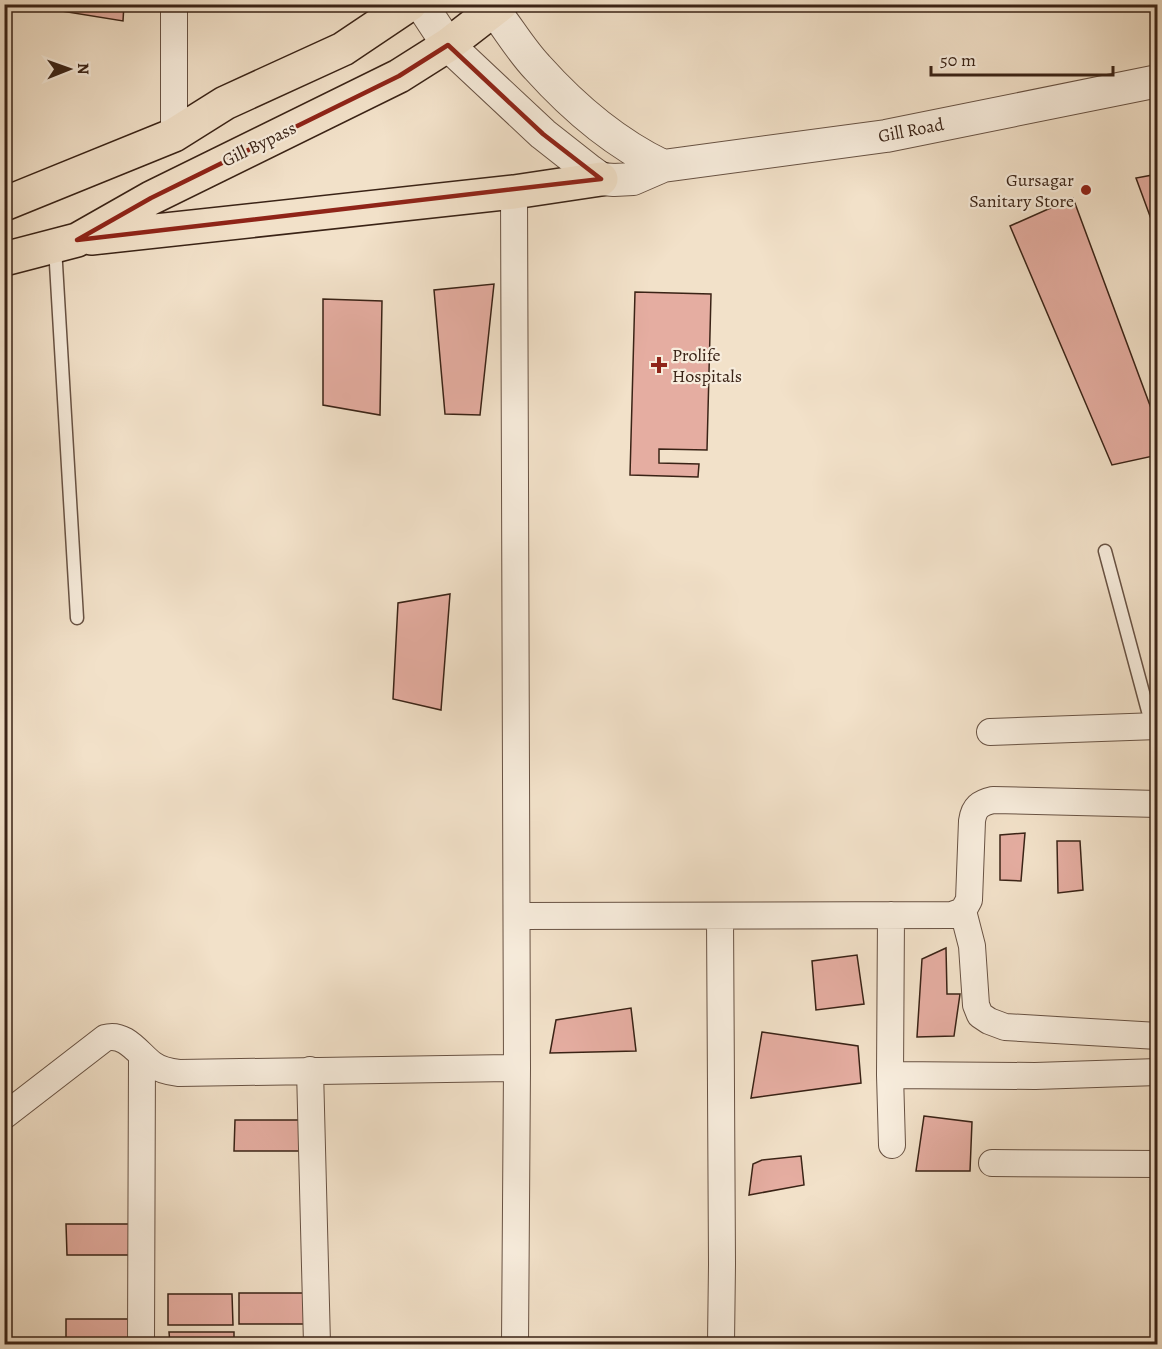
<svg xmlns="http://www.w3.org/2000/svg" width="1162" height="1349" font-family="Alegreya,serif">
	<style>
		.building { fill: #e5ada1; stroke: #3a2316; stroke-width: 1.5 }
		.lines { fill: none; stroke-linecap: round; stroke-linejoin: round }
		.service-casing { stroke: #685243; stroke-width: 15 }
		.minor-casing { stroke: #685243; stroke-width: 28 }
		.tertiary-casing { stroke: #685243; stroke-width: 34 }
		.primary-casing { stroke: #3a2316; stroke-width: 36 }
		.service { stroke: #f7ecdc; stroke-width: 12 }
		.minor { stroke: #f7ecdc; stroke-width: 26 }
		.tertiary { stroke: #f7ecdc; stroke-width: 32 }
		.primary { stroke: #f2e1c9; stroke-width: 33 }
		.marked { fill: none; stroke: #8f2418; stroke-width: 4.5; stroke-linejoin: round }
		.poi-dot { fill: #8f2418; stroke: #f7ecdc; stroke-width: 2 }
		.labels { text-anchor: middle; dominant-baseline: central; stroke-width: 4.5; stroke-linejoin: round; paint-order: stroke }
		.street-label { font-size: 18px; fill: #3a2316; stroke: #f7ecdc }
		.poi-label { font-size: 18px; fill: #3a2316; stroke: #f7ecdc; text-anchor: end }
	</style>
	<rect width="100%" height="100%" fill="#f2e1c9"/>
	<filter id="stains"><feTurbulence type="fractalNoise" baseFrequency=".00333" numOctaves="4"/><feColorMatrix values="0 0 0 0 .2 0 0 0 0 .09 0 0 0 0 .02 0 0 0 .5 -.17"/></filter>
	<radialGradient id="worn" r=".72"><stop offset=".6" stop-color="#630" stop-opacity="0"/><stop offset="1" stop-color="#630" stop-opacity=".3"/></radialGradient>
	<!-- building -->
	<path class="building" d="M18,4H124L123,21Z
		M1158,174V225L1154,227L1136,178Z
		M1073,198L1158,427V455L1112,465L1010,226Z
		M494,284L480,415L445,414L434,290Z
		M635,292L711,294L707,450L659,449V463L699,464L698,477L630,475Z
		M323,299L382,301L380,415L323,405Z
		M450,594L441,710L393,699L398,603Z
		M1025,833L1021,881L1000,880V835Z
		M1057,841H1080L1083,890L1058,893Z
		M946,948L947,994H960L954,1036L917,1037L922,959Z
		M857,955L864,1004L816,1010L812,961Z
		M631,1008L636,1051L550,1053L556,1020Z
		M762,1032L858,1046L861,1083L751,1098Z
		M924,1116L972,1122L970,1171H916Z
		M235,1120H300V1151H234Z
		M801,1156L804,1185L749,1195L753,1164L762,1160Z
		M66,1224H131V1255H67Z
		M239,1293H304V1324H239Z
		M168,1294H232L233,1325H168Z
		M66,1319H131V1344H66Z
		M169,1332H234V1344H170Z
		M413,1339H478V1344H413Z"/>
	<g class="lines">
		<defs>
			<path id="service" d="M55,247L77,618
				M1105,551L1152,726"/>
			<path id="minor" d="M174,135V4
				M514,192L517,1068L515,1344
				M990,732L1158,726
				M963,911L972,946L976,1005L980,1015L989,1021L1005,1027L1158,1036
				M891,915L890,1075L892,1145
				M517,916L952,915L963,911L969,900L972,821C974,807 980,803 993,800L1158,804
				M720,916L722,1264L721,1344
				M310,1070L317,1344
				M890,1075L1035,1076L1158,1072
				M4,1116L105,1038C125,1032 138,1053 152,1064C160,1070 170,1072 179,1073L517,1068
				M992,1163L1158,1164
				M141,1344L142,1055"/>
			<path id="tertiary" d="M421,4L448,45L543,134L590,171L601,179L614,180L633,179L663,166L886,136L1158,81
				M489,4C506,24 519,48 537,67C572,106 615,143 663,166"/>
			<path id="primary" d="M4,204L174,135L225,103L343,49L410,4
				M91,238L514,192L601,179
				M4,259L77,240L151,198L399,76L448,45L501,4"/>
		</defs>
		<!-- service casing -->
		<use href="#service" class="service-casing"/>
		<!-- minor casing -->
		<use href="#minor" class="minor-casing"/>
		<!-- tertiary casing -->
		<use href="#tertiary" class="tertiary-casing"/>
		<!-- primary casing -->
		<use href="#primary" class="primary-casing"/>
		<!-- service -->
		<use href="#service" class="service"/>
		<!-- minor -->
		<use href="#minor" class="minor"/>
		<!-- tertiary -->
		<use href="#tertiary" class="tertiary"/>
		<!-- primary -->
		<use href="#primary" class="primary"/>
	</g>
	<!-- marked area -->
	<path class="marked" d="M448,45L543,134L601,179L77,240L151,198L399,76Z"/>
	<!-- markers -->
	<g class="poi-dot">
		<circle cx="1086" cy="190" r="6"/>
		<path d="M656 356h6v6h6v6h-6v6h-6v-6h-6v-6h6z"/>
	</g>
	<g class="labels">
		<!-- street labels -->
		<g class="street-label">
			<text transform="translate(911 130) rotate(-11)">Gill Road</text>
			<text transform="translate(259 144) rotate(-26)">Gill Bypass</text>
		</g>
		<!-- poi labels -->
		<g class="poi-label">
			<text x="1074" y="180">Gursagar<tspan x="1074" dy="21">Sanitary Store</tspan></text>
			<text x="672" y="355" text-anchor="start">Prolife<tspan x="672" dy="21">Hospitals</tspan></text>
		</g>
	</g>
	<!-- margin -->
	<rect width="1162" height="1349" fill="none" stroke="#f2e1c9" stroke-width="24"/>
	<rect x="6" y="6" width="1150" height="1337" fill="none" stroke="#3a2316" stroke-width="3"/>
	<rect x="12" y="12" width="1138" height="1325" fill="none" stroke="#3a2316" stroke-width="1.5"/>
	<!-- north arrow -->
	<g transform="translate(69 69) rotate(89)" stroke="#f7ecdc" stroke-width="4.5" paint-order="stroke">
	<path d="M0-4.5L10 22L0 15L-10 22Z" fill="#3a2316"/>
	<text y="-9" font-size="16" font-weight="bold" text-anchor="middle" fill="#3a2316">N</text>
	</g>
	<!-- scale -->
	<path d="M931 66v9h182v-9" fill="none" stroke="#3a2316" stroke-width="3"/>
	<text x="940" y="66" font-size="18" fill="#3a2316" stroke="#f7ecdc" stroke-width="4.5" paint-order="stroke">50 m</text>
	<rect width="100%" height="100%" filter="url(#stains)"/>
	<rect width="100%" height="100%" fill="url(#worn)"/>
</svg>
